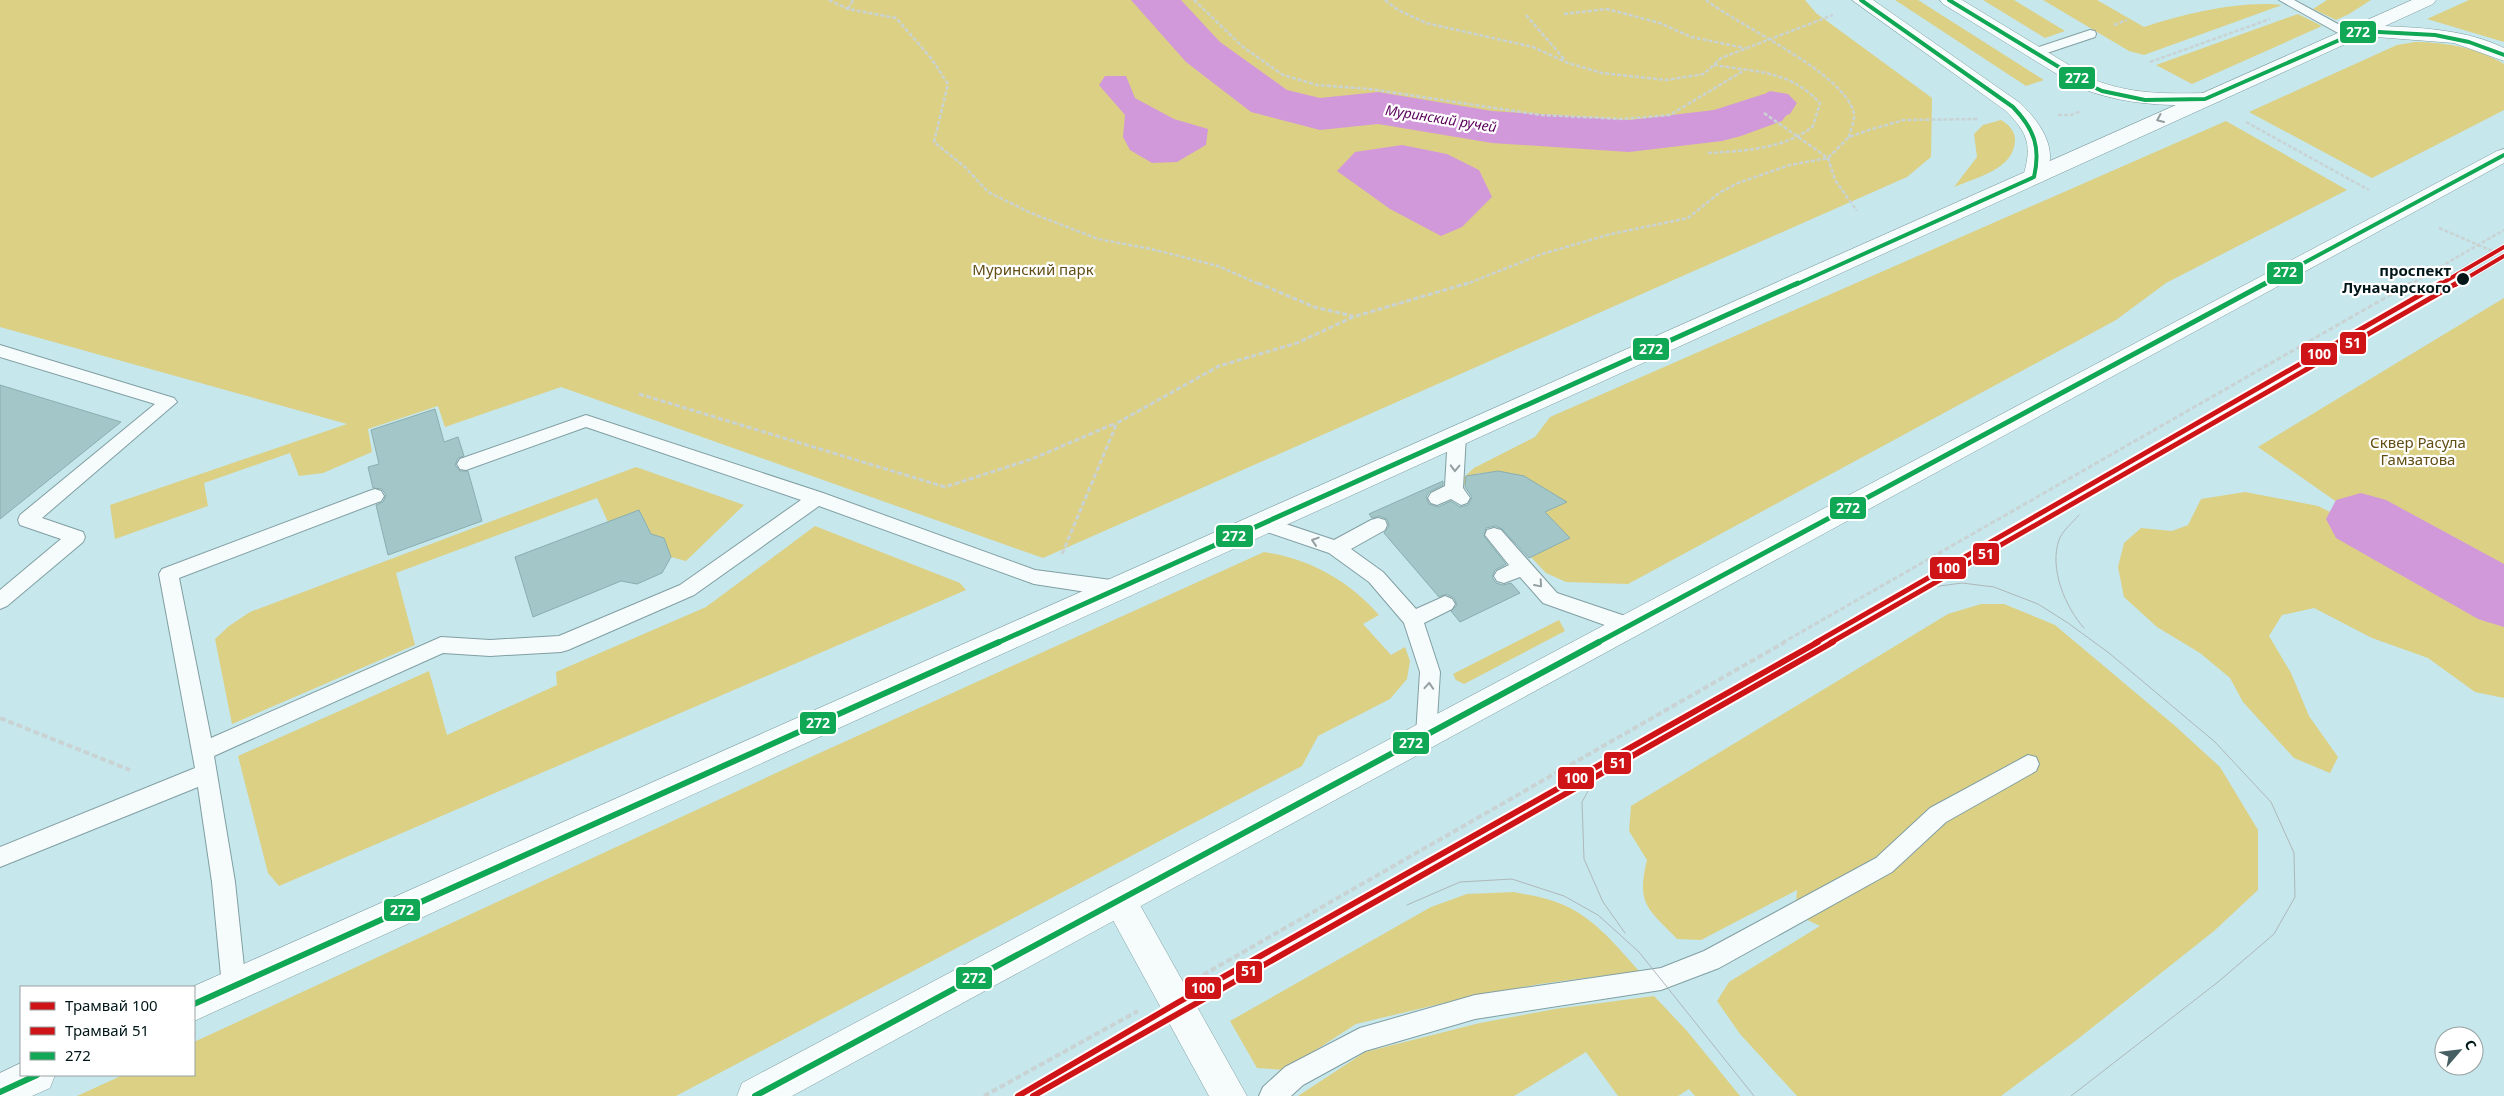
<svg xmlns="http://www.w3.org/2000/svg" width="2504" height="1096" font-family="'Noto Sans',sans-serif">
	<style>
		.green { fill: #dcd085 }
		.water { fill: #d199da }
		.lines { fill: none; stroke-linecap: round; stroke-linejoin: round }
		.river { fill: #d199da; fill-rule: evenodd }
		.building { fill: #a3c7c8; stroke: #8aaeb0 }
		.service-casing { stroke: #809fa3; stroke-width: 2 }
		.minor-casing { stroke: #809fa3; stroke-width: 1 }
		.secondary-casing { stroke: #809fa3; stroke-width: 1 }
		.primary-casing { stroke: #809fa3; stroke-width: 1 }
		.path-far2 { stroke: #c9d3d4; stroke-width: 2.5; stroke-dasharray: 4 2; stroke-linecap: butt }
		.path-far1 { stroke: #c9d3d4; stroke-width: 3; stroke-dasharray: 5 2.5; stroke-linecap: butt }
		.path { stroke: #c9d3d4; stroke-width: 4; stroke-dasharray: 6 3; stroke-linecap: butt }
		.service { fill: #f6fbfc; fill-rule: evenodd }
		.minor { fill: #f6fbfc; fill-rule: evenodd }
		.secondary { fill: #f6fbfc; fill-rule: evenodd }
		.primary { fill: #f6fbfc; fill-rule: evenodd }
		.tram { stroke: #afb7b8; stroke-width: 1 }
		.bus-1-far2-casing { stroke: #fff; stroke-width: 6 }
		.bus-1-far1-casing { stroke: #fff; stroke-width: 9 }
		.bus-1-casing { stroke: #fff; stroke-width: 10 }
		.bus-1-far2 { stroke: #10a855; stroke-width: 4 }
		.bus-1-far1 { stroke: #10a855; stroke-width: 5 }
		.bus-1 { stroke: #10a855; stroke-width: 6 }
		.tram-1-far2-casing { stroke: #fff; stroke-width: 6 }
		.tram-1-far1-casing { stroke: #fff; stroke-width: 9 }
		.tram-1-casing { stroke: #fff; stroke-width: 10 }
		.tram-2-far2-casing { stroke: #fff; stroke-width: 6 }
		.tram-2-far1-casing { stroke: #fff; stroke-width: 9 }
		.tram-2-casing { stroke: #fff; stroke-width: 10 }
		.tram-1-far2 { stroke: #ce1417; stroke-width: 4 }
		.tram-1-far1 { stroke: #ce1417; stroke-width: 5 }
		.tram-1 { stroke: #ce1417; stroke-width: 6 }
		.tram-2-far2 { stroke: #ce1417; stroke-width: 4 }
		.tram-2-far1 { stroke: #ce1417; stroke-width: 5 }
		.tram-2 { stroke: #ce1417; stroke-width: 6 }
		.oneway { stroke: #949fa1 }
		.stop-dot { fill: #011619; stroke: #fff; stroke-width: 2 }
		.labels { text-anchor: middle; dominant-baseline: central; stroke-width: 4.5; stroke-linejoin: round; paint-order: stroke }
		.far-water-label { font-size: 14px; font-style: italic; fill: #5b005b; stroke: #fff }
		.park-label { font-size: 15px; fill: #624e15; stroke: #fff }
		.stop-label { font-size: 15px; font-weight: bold; fill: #011619; stroke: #fff; text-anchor: end }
		.line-badge { stroke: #fff; stroke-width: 2 }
		.badge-label { font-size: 14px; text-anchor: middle; font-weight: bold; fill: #fff }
	</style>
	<rect width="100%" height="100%" fill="#c6e7ec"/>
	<!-- green -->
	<path class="green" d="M0,0H1805L1816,13L1932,98L1931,157L1907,177L1043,558L561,387L445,427L438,406L368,429L372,452L323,473L299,476L290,453L204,483L208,506L115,539L110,505L347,424L0,327Z
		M1895,0H1918L2044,80L2026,86Z
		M1983,0H2014L2065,31L2045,38Z
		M2043,0H2097L2144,27C2183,14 2242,0 2282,5L2144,55L2129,51Z
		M2327,0H2371L2349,14L2336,20L2313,9Z
		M2469,0H2504V42L2427,19Z
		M2298,14L2322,26L2192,84L2156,65Z
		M2415,42C2446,42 2478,48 2504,64V110L2372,178L2249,112L2397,45Z
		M2001,120C2008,124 2014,130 2015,138C2016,169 1977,177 1954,187L1977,157L1974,134L1983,125Z
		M2226,121L2347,190L2166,283L2116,320L1628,584L1566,582L1546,573L1531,557L1569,538L1545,512L1560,505C1527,479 1518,467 1475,474L1478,478L1464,485L1463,478L1474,468L1535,437L1550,417Z
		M2504,298V598L2361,519L2258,447Z
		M636,467L744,505L686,561L671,557L651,534L639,510L608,522L597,498L396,573L415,645L232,724L215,639L229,626L250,612Z
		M2245,492L2318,506L2371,532L2504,606V698L2475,692L2428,658L2372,638L2314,608L2282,615L2269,636L2291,673L2309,716L2338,757L2330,773L2294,758L2243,702L2230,678L2200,653L2157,627L2124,597L2118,567L2124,543L2141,528L2172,531L2188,525L2201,499Z
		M815,526L960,583L966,590L279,886L268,873L238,756L429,671L447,735L557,685L556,672L706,607Z
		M1264,552C1310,559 1348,580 1379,615L1363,624L1391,655L1405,647L1410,661L1407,679L1390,699L1318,736L1302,766L676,1096H77L123,1075H194V1042L813,756Z
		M1981,604H2004L2055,625L2174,725L2220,767L2258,830V890L2214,931L2074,1042L2001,1096H1797L1740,1034L1717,1001L1729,982L1820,926L1795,914L1797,890L1701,940L1677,939C1648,908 1636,905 1647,860L1629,831L1631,806L1948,614Z
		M1559,620L1565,631L1464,684L1456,680L1453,674Z
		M1514,892C1528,895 1543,897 1556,902C1591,914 1615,944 1639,971L1540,984L1469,997L1356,1024L1285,1070L1257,1068L1230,1021L1431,907L1467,894Z
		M1654,996L1687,1031L1740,1096H1695L1689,1089L1678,1096H1618L1586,1052L1514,1096H1298L1365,1052L1480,1023L1555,1009Z"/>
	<!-- water -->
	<path class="water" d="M1105,76H1126L1135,98L1174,119L1208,129L1206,145L1177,162L1152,163L1130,150L1123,137L1125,115L1099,85Z
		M1770,91L1788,94L1797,103L1790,114C1767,123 1747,127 1722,125L1744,106Z
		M1402,145L1447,154L1479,170L1492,197L1462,227L1441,236L1390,209L1337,171L1355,152Z"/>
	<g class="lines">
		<!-- river -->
		<path class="river" d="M1131,0H1181L1220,42L1287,90L1320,98L1378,92L1492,111L1629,120L1714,110L1764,94L1782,99L1790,110L1782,121L1741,136L1722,141L1629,152L1492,143L1378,124L1320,130L1251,112L1186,62Z
			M2361,493L2386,500L2504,564V627L2478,619L2336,538L2326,519L2336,500Z"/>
	</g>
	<!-- building -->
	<path class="building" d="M0,385L121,422L0,519Z
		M435,409L444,442L458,437L464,456L458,458L455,465L460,471H468L482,521L388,555L376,505L383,502L386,495L382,489L373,488L368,467L379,464L371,430Z
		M1498,471L1524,476L1567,502L1545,512L1570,538L1529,558L1502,529L1495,526L1486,528L1484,536L1506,564L1495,570L1492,577L1496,583L1503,585L1511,583L1520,593L1460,622L1451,611L1457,605L1454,598L1446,594L1439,597L1384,533L1389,526L1387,519L1379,516L1372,518L1369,514L1443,481V485L1429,492L1426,497L1429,504L1438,507L1451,501L1460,507L1468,505L1472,497L1465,487L1466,476Z
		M639,510L651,534L664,538L671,557L662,573L637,584L621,581L533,617L515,557Z"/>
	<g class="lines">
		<defs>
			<path id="service" d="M2279,0H2294L2358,35L2357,38H2347Z
				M2090,30L2095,31L2096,34L2095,37L2035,57L2028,53L2030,50Z
				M0,345L174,398L177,402L42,518L83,532L85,537L83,542L7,606L0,609V590L61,539L20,525L18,520L20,515L155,404L0,357Z
				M586,415L823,493L1035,570L1119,581L1126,584L1129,589L1126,594L1119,597L1034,584L819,506L694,595L568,650L561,652L490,656L443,653L214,756L235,882L246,986L242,994L234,998L226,994L222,986L212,882L198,787L0,867V847L195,768L159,574L162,569L369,491L375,489L381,491L384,496L381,501L179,578L211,738L441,637L490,640L559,636L680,585L801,500L586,427L466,470L460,469L457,464L460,459Z
				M1457,429L1463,431L1466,435L1463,488L1470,498L1467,503L1461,505L1451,499L1437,505L1431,503L1428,498L1431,493L1445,486L1448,435L1451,431Z
				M1262,516L1334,540L1371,520L1378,518L1385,520L1387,525L1385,530L1351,549L1383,572L1416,609L1445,596L1452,599L1455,604L1452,609L1424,623L1440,672L1436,735L1433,741L1426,744L1419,741L1416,735L1420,672L1404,623L1369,582L1329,553L1255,528L1253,523L1255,518Z
				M1494,528L1501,530L1557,593L1637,620L1640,626L1637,632L1630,634L1543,603L1520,577L1504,583L1497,581L1494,576L1497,571L1509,565L1485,535L1487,530Z
				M2028,755L2036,757L2039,764L2036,771L1946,822L1892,872L1719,968L1661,990L1475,1019L1365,1051L1303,1085L1291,1096H1259L1263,1087L1285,1067L1360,1028L1475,995L1661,968L1704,951L1876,858L1930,808Z"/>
			<path id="minor" d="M1119,884L1131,889L1247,1096H1209L1102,900L1107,889Z"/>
			<path id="secondary" d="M1852,0H1873L2020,103C2041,123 2062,152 2042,182L2034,183L2026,182L2023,177C2032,146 2029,134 2006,111Z
				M1940,0H1962L2092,79C2129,94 2165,94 2205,93L2212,95L2215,99L2212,103L2205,105C2160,106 2120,104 2078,87L1943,4Z"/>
			<path id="primary" d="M2412,0H2436L2433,4L2385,26C2425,28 2467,30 2504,48V61L2454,43L2363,36L194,1021V987H192Z
				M2504,149V163L792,1096H737L742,1083L2497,151Z
				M21,1063V1075H55L50,1088L32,1096H0V1073Z"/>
		</defs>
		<!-- service casing -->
		<use href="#service" class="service-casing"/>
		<!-- minor casing -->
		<use href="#minor" class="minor-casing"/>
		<!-- secondary casing -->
		<use href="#secondary" class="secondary-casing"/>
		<!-- primary casing -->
		<use href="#primary" class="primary-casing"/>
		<!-- path-far2 -->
		<path class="path-far2" d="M829,0L848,9L896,18L931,58L948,84L934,142L966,168L988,192L1031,213L1098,239L1151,249L1218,266L1261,285
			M1194,0L1243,47L1283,75L1317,85L1370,89L1541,115L1623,119L1670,115L1743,71
			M1385,0L1398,10L1426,23L1533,47L1568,63L1602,73L1666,80L1704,74L1721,58L1833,15
			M1706,0C1739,26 1847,74 1854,114C1855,121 1850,130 1849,137
			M848,9L853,0
			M1564,14L1607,9L1660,23L1691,37L1745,48
			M1526,15L1565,60
			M2114,25L2127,20
			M2150,62L2270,19
			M1764,113L1828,158L1835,180L1857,211
			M2058,115H2071L2081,111
			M2246,122L2369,190
			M1708,153C1742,151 1786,149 1813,126L1820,103C1789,70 1756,72 1714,65
			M2439,228L2504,256
			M1464,285L1542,254L1611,234L1688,218L1719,193L1738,183L1790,165L1828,158L1849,137L1869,130L1904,120L1979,119
			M2409,285L2504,230"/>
		<!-- path-far1 -->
		<path class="path-far1" d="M1258,283L1314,307L1353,316
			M639,394L945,487L1032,459L1116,423
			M1062,554L1117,423L1219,366L1297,343L1353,317L1468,283
			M1782,643L2411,283"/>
		<!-- path -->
		<path class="path" d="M0,718L130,770
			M1203,975L1785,642
			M984,1096L1138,1011"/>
		<!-- service -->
		<use href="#service" class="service"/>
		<!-- minor -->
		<use href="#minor" class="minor"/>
		<!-- secondary -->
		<use href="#secondary" class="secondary"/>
		<!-- primary -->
		<use href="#primary" class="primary"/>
		<!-- tram -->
		<path class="tram" d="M2079,515C2073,522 2062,531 2059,540C2049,568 2065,607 2084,628
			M1910,590L1962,583L1994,587L2038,604L2068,623L2109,653L2215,742L2271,802L2294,853L2295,897L2274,934L2218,982L2071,1096
			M1604,762L1582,802L1584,859L1603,902L1625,933
			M1407,905L1460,882L1512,879L1564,896L1598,915L1639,952L1754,1096"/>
		<defs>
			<path id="bus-1-far2" d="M1949,0L2085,83L2102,91L2145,100L2205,99L2360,31L2435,35L2469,42L2504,55
				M1795,285L2034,177C2041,147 2034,129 2013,107L1861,0
				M2263,285L2504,155"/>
			<path id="bus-1-far1" d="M997,643L1798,283
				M1597,643L2266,283"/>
			<path id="bus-1" d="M194,1004L999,642
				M0,1092L37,1075
				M755,1096L1599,642"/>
		</defs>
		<!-- bus-1-far2 casing -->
		<use href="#bus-1-far2" class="bus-1-far2-casing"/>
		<!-- bus-1-far1 casing -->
		<use href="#bus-1-far1" class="bus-1-far1-casing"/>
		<!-- bus-1 casing -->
		<use href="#bus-1" class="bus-1-casing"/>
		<!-- bus-1-far2 -->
		<use href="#bus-1-far2" class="bus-1-far2"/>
		<!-- bus-1-far1 -->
		<use href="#bus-1-far1" class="bus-1-far1"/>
		<!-- bus-1 -->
		<use href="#bus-1" class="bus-1"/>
		<defs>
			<path id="tram-1-far2" d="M2439,285L2504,247"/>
			<path id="tram-1-far1" d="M1815,643L2441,283"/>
			<path id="tram-1" d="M1018,1096L1177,1003L1818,642"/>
			<path id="tram-2-far2" d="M2455,285L2504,256"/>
			<path id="tram-2-far1" d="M1830,643L2457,283"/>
			<path id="tram-2" d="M1033,1096L1833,642"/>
		</defs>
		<!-- tram-1-far2 casing -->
		<use href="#tram-1-far2" class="tram-1-far2-casing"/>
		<!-- tram-1-far1 casing -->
		<use href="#tram-1-far1" class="tram-1-far1-casing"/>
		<!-- tram-1 casing -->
		<use href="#tram-1" class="tram-1-casing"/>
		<!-- tram-2-far2 casing -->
		<use href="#tram-2-far2" class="tram-2-far2-casing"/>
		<!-- tram-2-far1 casing -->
		<use href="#tram-2-far1" class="tram-2-far1-casing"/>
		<!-- tram-2 casing -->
		<use href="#tram-2" class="tram-2-casing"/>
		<!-- tram-1-far2 -->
		<use href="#tram-1-far2" class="tram-1-far2"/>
		<!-- tram-1-far1 -->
		<use href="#tram-1-far1" class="tram-1-far1"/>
		<!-- tram-1 -->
		<use href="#tram-1" class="tram-1"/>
		<!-- tram-2-far2 -->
		<use href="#tram-2-far2" class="tram-2-far2"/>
		<!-- tram-2-far1 -->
		<use href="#tram-2-far1" class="tram-2-far1"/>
		<!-- tram-2 -->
		<use href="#tram-2" class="tram-2"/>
	</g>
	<!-- one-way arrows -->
	<defs><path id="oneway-chevron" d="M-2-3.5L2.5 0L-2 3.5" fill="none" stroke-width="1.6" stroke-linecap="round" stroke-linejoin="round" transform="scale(1.25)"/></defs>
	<g class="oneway">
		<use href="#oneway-chevron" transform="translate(2160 119) rotate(156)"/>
		<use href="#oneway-chevron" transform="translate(1455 468) rotate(92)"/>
		<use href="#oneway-chevron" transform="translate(1315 541) rotate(-162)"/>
		<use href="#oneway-chevron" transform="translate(1539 584) rotate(49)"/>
		<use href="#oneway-chevron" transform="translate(1429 686) rotate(-86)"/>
	</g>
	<!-- markers -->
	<circle class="stop-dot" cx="2463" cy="279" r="7"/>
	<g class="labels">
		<!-- far-water labels -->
		<g class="far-water-label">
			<text transform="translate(1441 118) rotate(9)">Муринский ручей</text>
		</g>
		<!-- park labels -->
		<g class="park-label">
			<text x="1033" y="269">Муринский парк</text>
			<text x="2418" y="442">Сквер Расула<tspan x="2418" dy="17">Гамзатова</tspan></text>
		</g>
		<!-- stop labels -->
		<g class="stop-label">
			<text x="2451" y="270">проспект<tspan x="2451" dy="17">Луначарского</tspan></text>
		</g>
	</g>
	<g class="line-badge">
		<rect x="2339" y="20" width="38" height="24" rx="5" fill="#10a855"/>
		<rect x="2058" y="66" width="38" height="24" rx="5" fill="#10a855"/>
		<rect x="2266" y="261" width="38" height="24" rx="5" fill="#10a855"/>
		<rect x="2339" y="331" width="28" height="24" rx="5" fill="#ce1417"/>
		<rect x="1632" y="337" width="38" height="24" rx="5" fill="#10a855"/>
		<rect x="2300" y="342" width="38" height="24" rx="5" fill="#ce1417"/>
		<rect x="1829" y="496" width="38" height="24" rx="5" fill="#10a855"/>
		<rect x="1215" y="524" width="39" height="24" rx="5" fill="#10a855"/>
		<rect x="1972" y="542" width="28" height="24" rx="5" fill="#ce1417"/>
		<rect x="1929" y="556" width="38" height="24" rx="5" fill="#ce1417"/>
		<rect x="799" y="711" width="38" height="24" rx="5" fill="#10a855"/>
		<rect x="1392" y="731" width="38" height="24" rx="5" fill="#10a855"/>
		<rect x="1603" y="751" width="29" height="24" rx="5" fill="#ce1417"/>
		<rect x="1557" y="766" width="38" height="24" rx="5" fill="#ce1417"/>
		<rect x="383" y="898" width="38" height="24" rx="5" fill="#10a855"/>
		<rect x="1235" y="960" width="28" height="24" rx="5" fill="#ce1417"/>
		<rect x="955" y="966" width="38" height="24" rx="5" fill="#10a855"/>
		<rect x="1184" y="976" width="38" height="24" rx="5" fill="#ce1417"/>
	</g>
	<g class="badge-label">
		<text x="2358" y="37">272</text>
		<text x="2077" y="83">272</text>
		<text x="2285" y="277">272</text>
		<text x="2353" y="348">51</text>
		<text x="1651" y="354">272</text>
		<text x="2319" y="359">100</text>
		<text x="1848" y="513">272</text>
		<text x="1234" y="541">272</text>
		<text x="1986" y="559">51</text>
		<text x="1948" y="573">100</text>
		<text x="818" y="728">272</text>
		<text x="1411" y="748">272</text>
		<text x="1618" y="768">51</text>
		<text x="1576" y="783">100</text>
		<text x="402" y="915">272</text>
		<text x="1249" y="976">51</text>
		<text x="974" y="983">272</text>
		<text x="1203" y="993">100</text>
	</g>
	<!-- legend -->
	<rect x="20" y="986" width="175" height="90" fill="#ffffff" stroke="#99a2a3"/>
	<rect x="30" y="1002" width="25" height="8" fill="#ce1417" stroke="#99a2a3"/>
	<text x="65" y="1011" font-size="15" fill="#011619">Трамвай 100</text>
	<rect x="30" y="1027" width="25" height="8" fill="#ce1417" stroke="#99a2a3"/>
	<text x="65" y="1036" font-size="15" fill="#011619">Трамвай 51</text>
	<rect x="30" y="1052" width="25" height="8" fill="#10a855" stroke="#99a2a3"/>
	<text x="65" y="1061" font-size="15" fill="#011619">272</text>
	<!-- north arrow -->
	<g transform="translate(2459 1051) rotate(62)"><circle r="24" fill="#ffffff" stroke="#99a2a3"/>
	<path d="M0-4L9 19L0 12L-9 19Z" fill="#465f63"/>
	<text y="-8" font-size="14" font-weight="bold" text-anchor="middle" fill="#011619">С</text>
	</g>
</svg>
